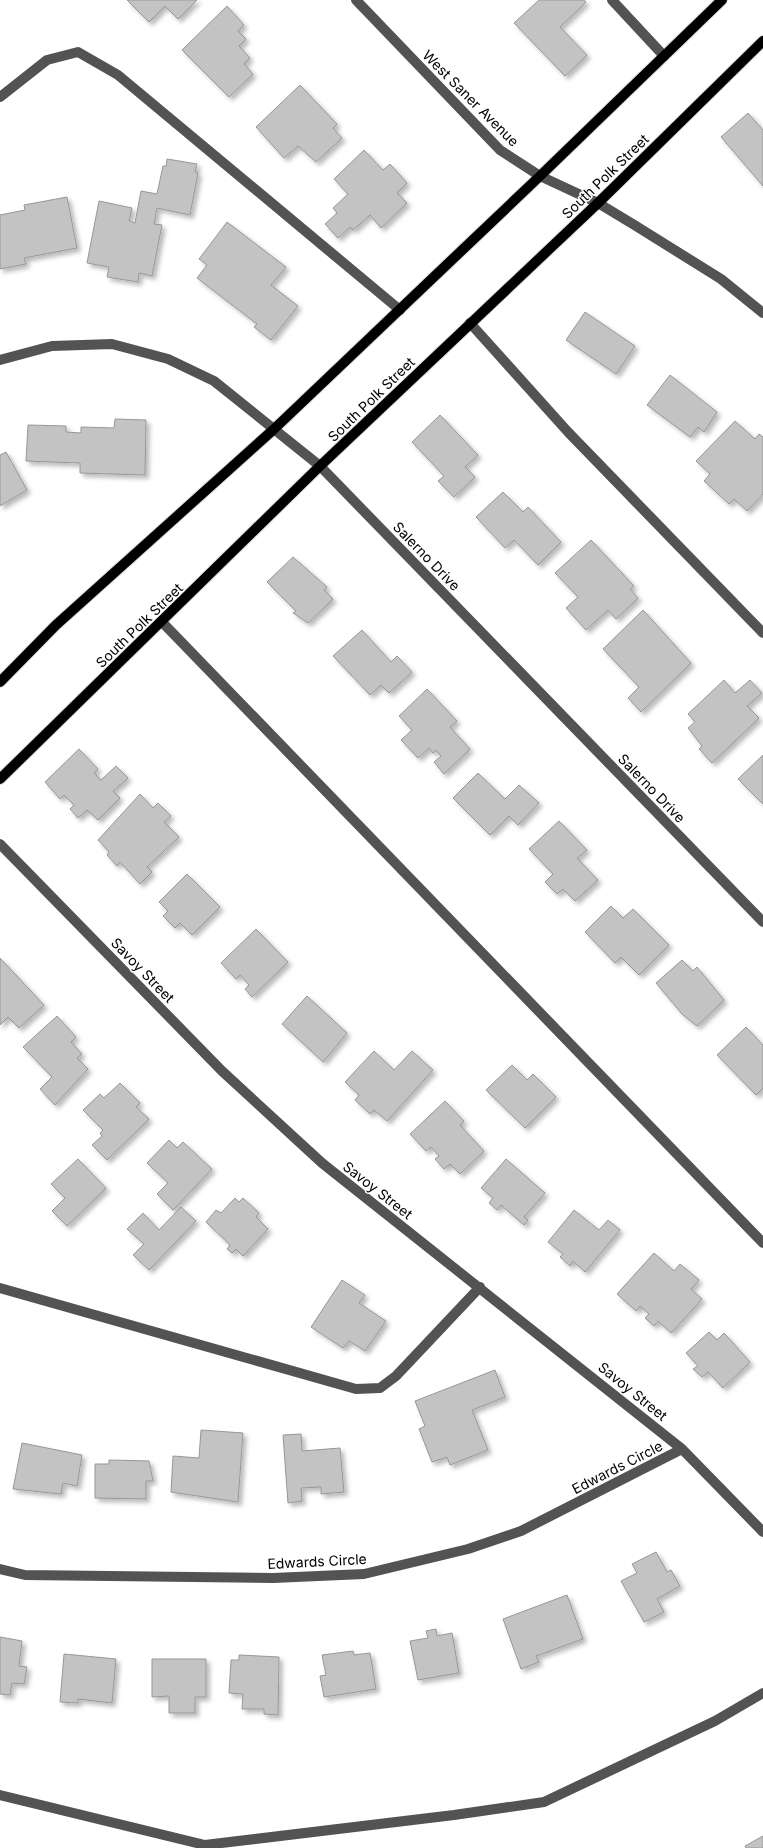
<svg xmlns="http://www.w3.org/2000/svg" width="763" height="1848" font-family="Inter,sans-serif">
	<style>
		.building { fill: #c3c3c3; stroke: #979797; filter: url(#shadow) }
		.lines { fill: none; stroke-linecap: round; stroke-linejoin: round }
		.major-casing { stroke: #dbdbdb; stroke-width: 12 }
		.minor { stroke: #535353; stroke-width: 10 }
		.major { stroke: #000; stroke-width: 10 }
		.labels { text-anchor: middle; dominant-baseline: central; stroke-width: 3; stroke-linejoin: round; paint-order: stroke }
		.street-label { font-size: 14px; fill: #000; stroke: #fff }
	</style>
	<defs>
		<filter id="shadow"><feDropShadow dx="3.5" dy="3.5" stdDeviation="2" flood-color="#0004"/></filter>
	</defs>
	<rect width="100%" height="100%" fill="#fff"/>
	<!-- building -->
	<path class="building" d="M127,0H197L178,19L165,6L149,22Z
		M539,0H584L586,2L560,27L587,55L565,76L514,23Z
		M227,6L244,25L238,31L246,39L239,46L250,58L244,64L253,74L229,97L182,50Z
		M300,85L337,124L333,128L342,138L316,162L298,146L284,158L256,127Z
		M748,113L763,130V186L721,137Z
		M364,150L383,170L390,164L407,183L397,193L407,203L381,228L370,215L353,230L350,227L338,238L325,224L337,213L333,208L348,194L334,179Z
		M167,159L197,164L195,172L198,173L190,215L157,208L154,224L162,225L152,276L139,273L138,282L107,277L109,267L87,263L99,201L132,208L129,221L135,223L141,191L157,194L163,166H166Z
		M67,197L77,248L24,258L26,264L0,269V215L25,210L24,205Z
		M227,222L286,267L271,285L298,306L271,340L254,327L257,324L197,278L207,265L199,259Z
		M585,312L635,346L616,374L566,340Z
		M670,375L717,412L704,432L698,427L690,437L647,405Z
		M440,415L478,455L465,467L475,477L454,497L438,481L444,476L412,442Z
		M115,419L146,420L145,475L80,473V463L26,461L28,425L66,426V432L81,433V427L114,428Z
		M735,421L755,439L759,434L763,437V494L747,511L734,499L729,504L704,481L710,474L696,461Z
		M6,452L27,490L0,506V455Z
		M503,492L523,512L528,507L561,542L538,565L514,540L505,548L476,517Z
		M591,540L634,586L630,589L638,598L616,619L608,610L586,630L566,608L578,597L555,573Z
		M293,557L327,587L324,590L333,599L308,623L293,613L296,611L267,582Z
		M643,610L691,663L641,712L628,698L639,687L603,649Z
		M362,630L391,662L397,656L412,672L389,693L381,685L370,695L333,656Z
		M724,680L735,693L750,680L762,693L747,706L759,718L712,763L699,749L702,746L688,728L695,722L688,714Z
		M427,689L457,721L450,727L470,749L444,774L434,762L441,756L436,750L433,753L429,748L418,758L401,740L412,730L399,716Z
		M79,749L98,769L94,773L101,780L116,766L128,778L113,791L120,798L98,820L87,810L78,818L70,809L74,805L64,795L60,799L45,782Z
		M763,755V804L738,779Z
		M478,773L505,799L519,785L539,803L518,825L509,816L490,835L453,798Z
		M140,794L153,808L158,803L171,816L164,822L179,837L147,867L152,872L140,884L120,862L117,866L107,855L109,852L98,840Z
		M559,821L587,850L577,858L598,880L575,901L563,889L557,894L545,882L553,874L529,849Z
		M187,874L220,907L192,935L180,923L175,928L163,916L168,911L159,902Z
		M611,906L623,918L633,909L669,945L639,975L621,957L615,963L585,932Z
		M256,929L288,962L252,997L245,989L249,985L240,975L236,979L221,963Z
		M0,958L44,1005L19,1028L8,1017L0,1025Z
		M682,960L693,971L697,967L724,1000L697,1026L682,1014L656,983Z
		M307,996L347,1033L323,1062L282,1024Z
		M57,1016L76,1037L71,1042L82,1054L77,1058L88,1069L55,1105L40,1089L52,1077L23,1047Z
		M746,1027L763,1045V1088L756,1095L717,1055Z
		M374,1051L394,1070L412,1051L433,1070L387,1121L374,1110L370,1114L355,1100L359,1095L345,1082Z
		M512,1065L527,1080L533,1074L556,1097L525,1128L486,1090Z
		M120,1083L140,1103L136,1107L149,1119L107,1160L92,1145L102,1136L100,1133L103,1130L83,1110L100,1094L104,1098Z
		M445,1101L464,1121L460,1125L484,1151L460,1174L450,1164L444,1169L435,1159L439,1156L431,1147L426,1151L410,1134Z
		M169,1140L177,1148L183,1142L212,1169L173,1210L157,1194L168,1183L147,1163Z
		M78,1159L106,1188L67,1226L52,1211L65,1198L51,1184Z
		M506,1159L545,1193L524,1217L528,1220L524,1225L501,1205L497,1210L489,1203L493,1198L481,1188Z
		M235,1198L239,1202L243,1198L259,1213L256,1217L268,1229L243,1256L236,1249L232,1253L227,1249L230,1245L206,1222L216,1210L221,1213Z
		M181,1207L196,1221L149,1270L133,1255L144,1244L127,1229L143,1213L159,1230Z
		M574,1210L599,1230L608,1220L620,1230L585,1272L573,1261L570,1266L560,1257L563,1254L548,1242Z
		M654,1253L674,1271L680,1264L699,1280L691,1289L702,1299L671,1333L658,1321L654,1326L645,1318L649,1314L640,1306L636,1311L617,1294Z
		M342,1280L365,1295L359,1303L386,1321L365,1351L349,1341L343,1348L311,1327Z
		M709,1332L717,1340L724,1333L750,1362L723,1388L708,1372L702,1377L693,1369L698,1366L686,1353Z
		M495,1370L505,1397L472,1410L488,1450L450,1465L447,1457L432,1462L419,1429L425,1426L415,1401Z
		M201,1430L243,1433L238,1502L171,1492L173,1456L199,1458Z
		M301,1434L302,1451L340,1448L344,1492L321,1494V1487L301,1488L302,1501L288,1503L283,1435Z
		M22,1443L82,1455L77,1486L63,1483L61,1494L13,1489Z
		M109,1460L149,1461L153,1481H146V1499L95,1498V1464H109Z
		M656,1552L667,1572L671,1570L680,1586L657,1599L664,1612L644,1622L621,1581L637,1573L632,1564Z
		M567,1595L583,1639L536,1656L539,1662L521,1669L503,1619Z
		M436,1629L437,1636L452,1633L459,1673L418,1680L410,1641L428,1638L426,1631Z
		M0,1637L22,1641L19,1666L27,1667L24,1684L12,1683L10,1695L0,1694Z
		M353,1651L354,1655L370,1653L376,1689L324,1697L320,1676L326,1675L322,1655Z
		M64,1654L116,1659L112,1703L78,1699V1703L60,1702Z
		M239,1655L279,1657L278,1715L264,1714V1709H242L243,1694L229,1693L231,1660H239Z
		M152,1659H206V1697H195V1713H169V1696L152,1697Z
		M763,1836V1848H746L745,1846Z"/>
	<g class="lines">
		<defs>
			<path id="major" d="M0,682L56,625L273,430L540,176L722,0
				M0,779L320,466L598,203L763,41"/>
		</defs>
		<!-- major casing -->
		<use href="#major" class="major-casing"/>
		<!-- minor -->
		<path class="minor" d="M356,0L500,150L540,176L598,203L636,226L721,279L763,313
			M612,0L664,56
			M0,97L47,60L78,52L118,75L400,310
			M470,323L568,432L763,633
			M0,360L52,346L112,344L168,359L214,381L320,466L763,922
			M162,622L763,1243
			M0,844L222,1071L322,1163L682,1449L763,1532
			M0,1288L356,1389L380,1388L396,1376L480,1287
			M0,1569L25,1575L273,1578L364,1574L468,1549L521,1531L682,1449
			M0,1795L205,1845L454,1815L544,1802L715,1721L763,1693"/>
		<!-- major -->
		<use href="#major" class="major"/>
	</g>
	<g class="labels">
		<!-- street labels -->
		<g class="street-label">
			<text transform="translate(471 98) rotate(45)">West Saner Avenue</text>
			<text transform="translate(605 176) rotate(-44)">South Polk Street</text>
			<text transform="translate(371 399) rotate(-44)">South Polk Street</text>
			<text transform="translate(427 556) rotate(46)">Salerno Drive</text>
			<text transform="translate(139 625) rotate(-44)">South Polk Street</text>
			<text transform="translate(652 788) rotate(46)">Salerno Drive</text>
			<text transform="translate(143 970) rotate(46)">Savoy Street</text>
			<text transform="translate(378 1190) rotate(38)">Savoy Street</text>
			<text transform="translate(633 1391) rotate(39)">Savoy Street</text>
			<text transform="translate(617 1467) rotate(-27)">Edwards Circle</text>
			<text transform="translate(317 1561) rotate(-3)">Edwards Circle</text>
		</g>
	</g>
</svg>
